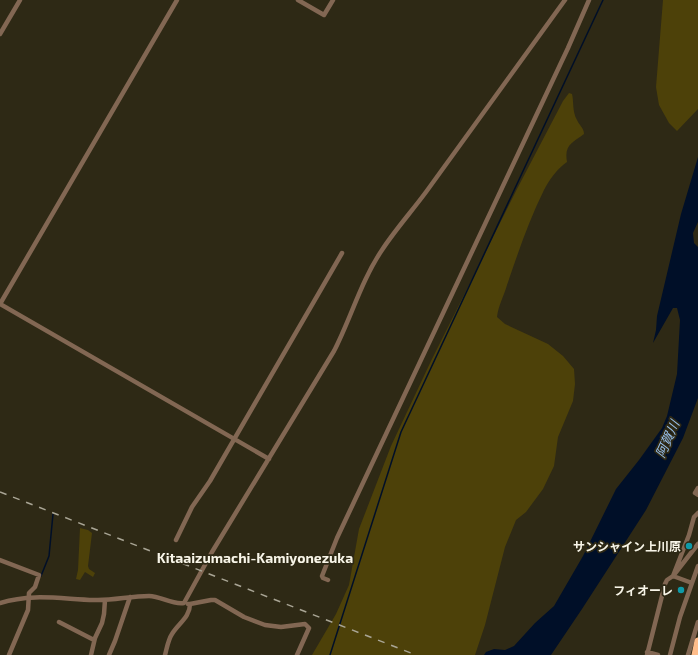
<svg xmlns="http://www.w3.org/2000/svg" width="698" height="655" font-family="'Exo 2','Noto Sans JP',sans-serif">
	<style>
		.green { fill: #4d4109 }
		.water { fill: #000f28 }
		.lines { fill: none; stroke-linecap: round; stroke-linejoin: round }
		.stream { stroke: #000f28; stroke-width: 1.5 }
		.minor { stroke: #826753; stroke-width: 4.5 }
		.highway { stroke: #ffbd8b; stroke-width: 7 }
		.rail { stroke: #a9a595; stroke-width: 1.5; stroke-dasharray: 7 7; stroke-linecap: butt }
		.culture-dot { fill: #0f9aa8; stroke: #2e2915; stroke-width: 1.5 }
		.labels { text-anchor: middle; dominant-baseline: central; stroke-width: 3.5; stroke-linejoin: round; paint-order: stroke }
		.poi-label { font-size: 12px; font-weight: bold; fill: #f8f5e8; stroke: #2e2915; text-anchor: end }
		.water-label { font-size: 13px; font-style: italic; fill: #99c2ef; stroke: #2e2915 }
		.quarter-label { font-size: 14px; font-weight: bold; fill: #f8f5e8; stroke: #2e2915 }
	</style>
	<rect width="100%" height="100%" fill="#2e2915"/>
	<!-- green -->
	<path class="green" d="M663,0H698V109L677,131L669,123L659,105L656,87Z
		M569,93L572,94C574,102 572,111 577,120C579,125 584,128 584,134C572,143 564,145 567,162C558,168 549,180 544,190C529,220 518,253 507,285C504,296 498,306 497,317L505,324L548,344L563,356L574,369L575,384L573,401L558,437L554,466L543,489L526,512L516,520L505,547L485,625L475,655H312L336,614L349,585L359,529L391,446L431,361L517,189L563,101Z
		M80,528L88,530L92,533L88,566L89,569L95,573L93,577L85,572L80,580L76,579L78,570Z"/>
	<!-- water -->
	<path class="water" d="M698,157V222L693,233L694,243L698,247V398L683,438L646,510L582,609L551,655H484L486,652L494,649L505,650L514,646L535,623L554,606L583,556L616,489L639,460L662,428L667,416L677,374L680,320L677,308H673L653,343L656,330L657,316L681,214Z"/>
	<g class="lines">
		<!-- stream -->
		<path class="stream" d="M41,576L49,556L53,514
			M330,655L401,432L603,0"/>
		<!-- minor -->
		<path class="minor" d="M298,0L324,15L333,0
			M0,34L20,0
			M0,304L177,0
			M0,304L269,459
			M698,488L695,493L698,495
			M176,540L192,507L210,481L342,253
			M0,560L39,575L35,587L29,593L28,610L9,655
			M328,580L323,578L322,576L337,538L568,48L589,0
			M692,583L673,576L689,535L694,517L698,513
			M0,603C32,593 61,599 94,600C112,601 130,596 149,596C161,596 172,605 184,603L212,552L334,351C351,318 361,281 382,250C395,230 412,211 426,192C472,128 518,64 565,0
			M190,604L211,600H215L244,617L265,625L281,627L305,624L309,628L297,655
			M59,622L94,640
			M647,652L658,655
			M91,655L95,638L102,623L104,614L105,600
			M109,655L115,641L130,597
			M165,655C167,648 168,640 172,634C179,623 190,617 190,604H188
			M647,655L665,584L667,580L673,576L698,544
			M670,655L680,617L698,566
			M688,655L698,622"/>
		<!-- highway -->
		<path class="highway" d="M695,655L698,641"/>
		<!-- rail -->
		<path class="rail" d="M0,492L416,655"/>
	</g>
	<!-- markers -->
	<g class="culture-dot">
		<circle cx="689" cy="546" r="4"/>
		<circle cx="681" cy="590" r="4"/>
	</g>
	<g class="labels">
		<!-- poi labels -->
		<g class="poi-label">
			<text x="681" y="546">サンシャイン上川原</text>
			<text x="673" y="590">フィオーレ</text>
		</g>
		<!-- water labels -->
		<g class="water-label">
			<text transform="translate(667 439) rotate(-66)">阿賀川</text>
		</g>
		<!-- quarter labels -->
		<g class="quarter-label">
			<text x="255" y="557">Kitaaizumachi-Kamiyonezuka</text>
		</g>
	</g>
</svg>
